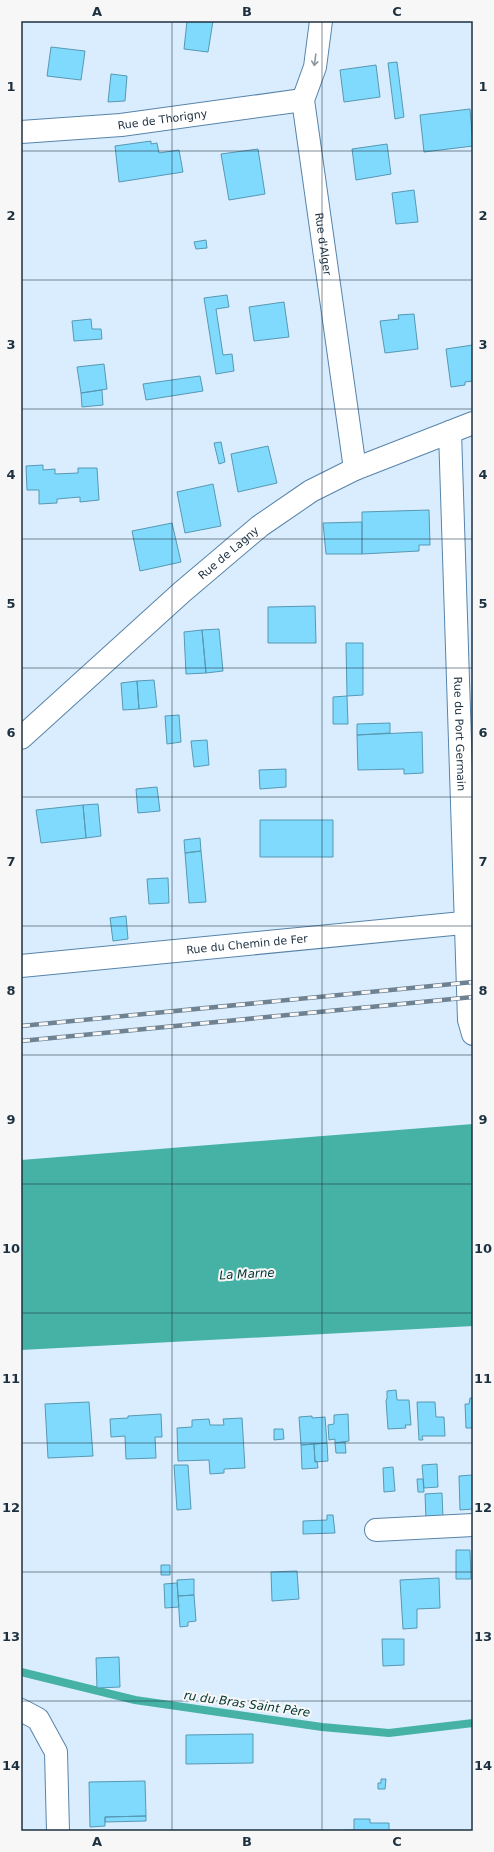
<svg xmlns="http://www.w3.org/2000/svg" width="494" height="1852" font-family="'DejaVu Sans',sans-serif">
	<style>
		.water { fill: #46b2a6 }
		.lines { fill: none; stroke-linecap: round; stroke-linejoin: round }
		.stream { stroke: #46b2a6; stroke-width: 8 }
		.building { fill: #80dafe; stroke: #5798b2 }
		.minor-casing { stroke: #5784aa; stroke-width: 24 }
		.tertiary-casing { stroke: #5784aa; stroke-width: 24 }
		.minor { stroke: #fff; stroke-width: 22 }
		.tertiary { stroke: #fff; stroke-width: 22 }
		.rail-casing { stroke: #6f8292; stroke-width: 4.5 }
		.rail { stroke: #f7f7f7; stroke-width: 3; stroke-dasharray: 9; stroke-linecap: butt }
		.oneway { stroke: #8e98a0 }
		.grid { fill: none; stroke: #1d3040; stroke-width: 1; stroke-opacity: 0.55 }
		.labels { text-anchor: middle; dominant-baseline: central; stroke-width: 4; stroke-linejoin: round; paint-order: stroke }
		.street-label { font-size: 11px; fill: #1d3040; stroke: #f7f7f7 }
		.water-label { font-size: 12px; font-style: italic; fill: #003530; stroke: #f7f7f7 }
		.neatline { fill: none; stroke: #1d3040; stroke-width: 1.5 }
		.grid-label { font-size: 13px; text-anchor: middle; font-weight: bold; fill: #1d3040 }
	</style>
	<rect width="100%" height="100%" fill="#daedfe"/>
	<!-- water -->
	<path class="water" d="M473,1124V1326L21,1350V1160Z"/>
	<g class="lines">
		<!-- stream -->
		<path class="stream" d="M21,1672L135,1700L322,1727L389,1733L473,1723"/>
	</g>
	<!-- building -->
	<path class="building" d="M187,21H213L208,52L184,49Z
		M51,47L85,51L81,80L47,76Z
		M397,62L404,117L395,119L388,63Z
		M376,65L380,97L344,102L340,70Z
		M111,74L127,76L125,101L108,102Z
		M470,109L473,146L424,152L420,115Z
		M151,141V144L157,143L159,153L179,150L183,172L119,182L115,146Z
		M387,144L391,174L356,180L352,149Z
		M258,149L265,194L229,200L221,154Z
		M414,190L418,222L396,224L392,193Z
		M206,240L207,248L196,249L194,242Z
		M227,295L229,307L216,309L223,355L232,354L234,371L216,374L204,298Z
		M284,302L289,337L254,341L249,307Z
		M414,314L418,349L385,353L380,321L399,319L398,315Z
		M91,319L92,329H101L102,339L74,341L72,321Z
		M473,345V381L465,382V385L451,387L446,349Z
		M104,364L107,389L81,393L77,367Z
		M200,376L203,391L146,400L143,384Z
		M102,390L103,405L82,407L81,393Z
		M221,442L225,462L219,464L214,443Z
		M268,446L277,483L238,492L231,454Z
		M43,465V470L55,469V474L78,473V468H97L99,500L80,502V497L57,499V503L39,504V490H27L26,466Z
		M213,484L221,526L185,533L177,492Z
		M429,510L430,545H419V551L362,554V512Z
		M362,522V554H326L323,523Z
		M172,523L181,562L140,571L132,531Z
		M315,606L316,643H268V607Z
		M219,629L223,671L206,673L202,630Z
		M202,630L206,673L186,674L184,632Z
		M346,643H363V695L347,696Z
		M154,680L157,707L139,709L137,681Z
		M137,681L139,709L123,710L121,683Z
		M347,696L348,724H333V697Z
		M179,715L181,742L167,744L165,716Z
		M390,723V733L357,735V724Z
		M422,732L423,773L404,774V769L358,770L357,735Z
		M207,740L209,765L194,767L191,741Z
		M286,769V787L260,789L259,770Z
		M157,787L160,811L138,813L136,789Z
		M98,804L101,836L86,838L83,805Z
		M83,805L86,838L41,843L36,810Z
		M260,820H333V857H260Z
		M200,838L201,851L185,853L184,840Z
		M201,851L206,902L189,903L185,853Z
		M168,878L169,903L149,904L147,879Z
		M126,916L128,939L113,941L110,918Z
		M396,1390L397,1400H409L411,1425H405L406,1428L388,1429L386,1400L387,1399V1391Z
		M470,1398H473V1428H466L465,1404H469Z
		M89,1402L93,1456L48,1458L45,1404Z
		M417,1402H435L436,1417H444L445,1436H422L423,1440H419Z
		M161,1414L162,1437H155L156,1458L126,1459L125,1436L111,1437L110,1419L128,1418V1416Z
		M348,1414L349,1441L335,1443V1439L329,1440L328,1425L334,1424V1415Z
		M312,1416V1418L325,1417L327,1443L301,1445L299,1417Z
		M242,1418L245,1468L224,1469V1473L210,1474L209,1460L178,1461L177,1428L192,1427V1420L209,1419L210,1425H224L223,1419Z
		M274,1429H283L284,1439L274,1440Z
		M345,1442L346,1453H336L335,1443Z
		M327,1443L328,1461L315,1462L314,1444Z
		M314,1444L315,1462L317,1461L318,1468L302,1469L301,1445Z
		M437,1464L438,1487L424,1488L422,1465Z
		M174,1465H188L191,1509L177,1510Z
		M393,1467L395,1491L384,1492L383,1468Z
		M473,1475V1509L460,1510L459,1476Z
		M417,1479H423L424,1492H418Z
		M442,1493L443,1518L426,1519L425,1494Z
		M327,1515H333L335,1533L303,1534V1521L327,1520Z
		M456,1550H470L471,1579H456Z
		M161,1565H170V1575H161Z
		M297,1571L299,1599L272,1601L271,1572Z
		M439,1578L440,1608L417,1609V1628L403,1629L400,1580Z
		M194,1579V1595L178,1596L177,1580Z
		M177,1583L179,1607L165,1608L164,1584Z
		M194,1595L196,1621L188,1622V1626L180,1627L178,1596Z
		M382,1639H404V1665L383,1666Z
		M119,1657L120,1687L97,1688L96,1658Z
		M253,1734V1763L186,1764V1735Z
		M381,1779H386L385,1789H378V1783H381Z
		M145,1781L146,1816L105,1817V1826L90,1827L89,1782Z
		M146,1816V1821L105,1822V1817Z
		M354,1819H370V1823H389V1831H329L354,1830Z"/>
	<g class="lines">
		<defs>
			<g id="minor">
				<path id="s1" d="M321,21L315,67L303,100L355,469"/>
				<path id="s2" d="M21,132L121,125L303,100"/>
				<path id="s3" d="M450,432L469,1020L473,1034"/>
				<path id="s4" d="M21,966L473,922"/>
				<path d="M376,1530L473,1525"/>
				<path d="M21,1710L38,1719L56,1752L58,1831"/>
			</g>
			<g id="tertiary">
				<path id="s5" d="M21,738L182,592L260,526L311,491L355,469L473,423"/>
			</g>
		</defs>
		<!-- minor casing -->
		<use href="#minor" class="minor-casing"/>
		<!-- tertiary casing -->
		<use href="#tertiary" class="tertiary-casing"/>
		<!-- minor -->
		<use href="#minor" class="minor"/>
		<!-- tertiary -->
		<use href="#tertiary" class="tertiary"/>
		<defs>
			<path id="rail" d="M21,1026L473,982
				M21,1041L473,997"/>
		</defs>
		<!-- rail casing -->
		<use href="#rail" class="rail-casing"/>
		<!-- rail -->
		<use href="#rail" class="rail"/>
	</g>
	<!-- one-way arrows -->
	<defs><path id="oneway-shaft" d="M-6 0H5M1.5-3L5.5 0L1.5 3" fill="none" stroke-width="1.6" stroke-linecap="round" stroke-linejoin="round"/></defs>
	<use class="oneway" href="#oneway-shaft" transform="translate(315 60) rotate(98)"/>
	<!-- grid -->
	<path class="grid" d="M172,21V1831M322,21V1831M21,151H473M21,280H473M21,409H473M21,539H473M21,668H473M21,797H473M21,926H473M21,1055H473M21,1184H473M21,1313H473M21,1443H473M21,1572H473M21,1701H473"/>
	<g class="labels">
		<!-- street labels -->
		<g class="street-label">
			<text stroke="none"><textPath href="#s2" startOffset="142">Rue de Thorigny</textPath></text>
			<text stroke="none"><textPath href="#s1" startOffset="227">Rue d'Alger</textPath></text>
			<text stroke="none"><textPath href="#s5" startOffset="278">Rue de Lagny</textPath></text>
			<text stroke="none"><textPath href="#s3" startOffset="302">Rue du Port Germain</textPath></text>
			<text stroke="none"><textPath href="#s4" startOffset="227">Rue du Chemin de Fer</textPath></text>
		</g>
		<!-- water labels -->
		<g class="water-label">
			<text transform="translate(247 1274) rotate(-3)">La Marne</text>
			<text transform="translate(247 1704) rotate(8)">ru du Bras Saint Père</text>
		</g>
	</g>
	<!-- border -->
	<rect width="494" height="1852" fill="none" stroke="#f7f7f7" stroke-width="44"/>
	<rect x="22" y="22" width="450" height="1808" class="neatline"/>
	<g class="grid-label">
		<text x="97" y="16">A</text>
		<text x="247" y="16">B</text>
		<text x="397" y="16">C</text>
		<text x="11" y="91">1</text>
		<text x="483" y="91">1</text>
		<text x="11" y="220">2</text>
		<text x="483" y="220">2</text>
		<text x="11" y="349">3</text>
		<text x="483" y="349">3</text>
		<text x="11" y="479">4</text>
		<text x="483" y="479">4</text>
		<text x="11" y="608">5</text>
		<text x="483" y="608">5</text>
		<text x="11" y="737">6</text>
		<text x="483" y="737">6</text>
		<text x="11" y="866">7</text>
		<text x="483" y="866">7</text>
		<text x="11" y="995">8</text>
		<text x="483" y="995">8</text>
		<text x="11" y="1124">9</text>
		<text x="483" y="1124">9</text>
		<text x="11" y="1253">10</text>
		<text x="483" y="1253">10</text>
		<text x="11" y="1383">11</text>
		<text x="483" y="1383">11</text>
		<text x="11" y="1512">12</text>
		<text x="483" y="1512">12</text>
		<text x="11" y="1641">13</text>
		<text x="483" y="1641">13</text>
		<text x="11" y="1770">14</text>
		<text x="483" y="1770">14</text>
		<text x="97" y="1846">A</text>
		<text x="247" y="1846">B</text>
		<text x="397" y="1846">C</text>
	</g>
</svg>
